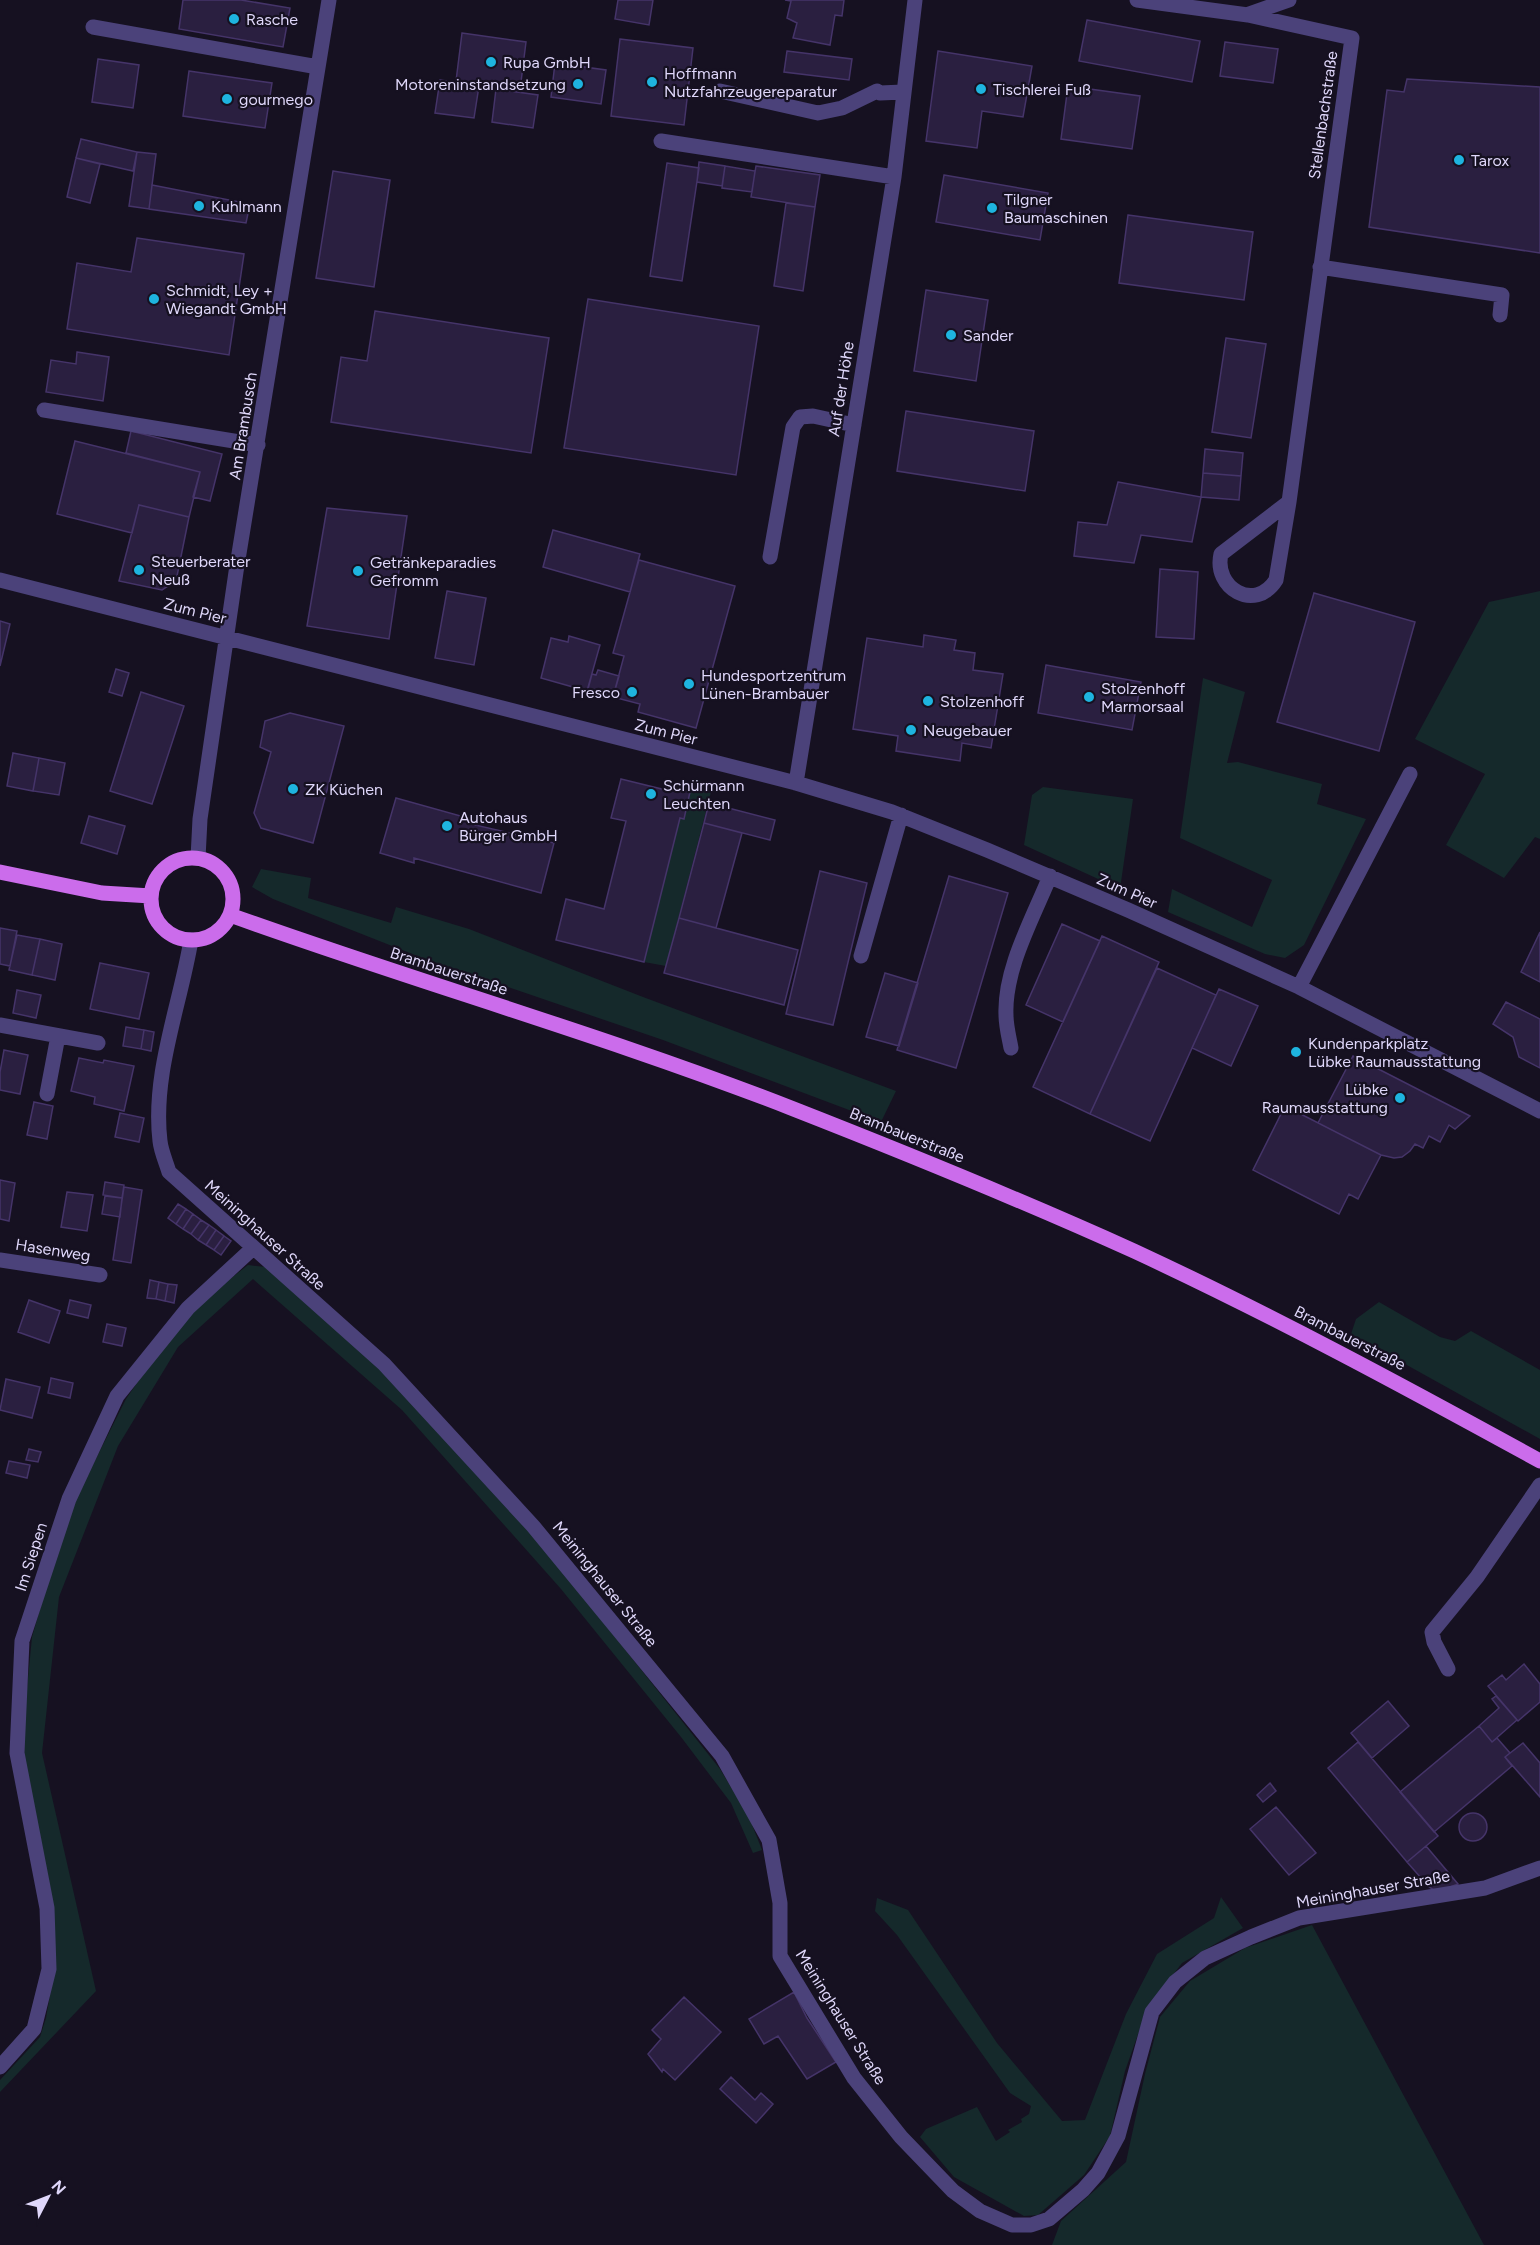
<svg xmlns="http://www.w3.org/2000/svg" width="1540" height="2245" font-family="Figtree,sans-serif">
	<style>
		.green { fill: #15292b }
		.building { fill: #2a1f40; stroke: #453469; stroke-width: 1.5 }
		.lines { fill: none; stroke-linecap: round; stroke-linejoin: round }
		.minor { stroke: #4b427a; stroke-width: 15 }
		.major { stroke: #cb6ceb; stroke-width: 15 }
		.poi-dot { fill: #1eb4df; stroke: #161121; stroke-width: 2 }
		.labels { text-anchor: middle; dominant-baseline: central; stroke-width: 4.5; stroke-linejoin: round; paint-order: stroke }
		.poi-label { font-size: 16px; fill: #dfd7fa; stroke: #161121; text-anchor: start }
		.street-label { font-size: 16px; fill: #dfd7fa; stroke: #161121 }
	</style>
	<rect width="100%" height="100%" fill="#161121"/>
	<!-- green -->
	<path class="green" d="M1540,591V839L1535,837L1504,878L1446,845L1485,774L1415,739L1489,602Z
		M1203,678L1245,692L1227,763L1238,762L1322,784L1317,804L1366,819L1304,945L1285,958L1265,954L1168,912L1172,889L1252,927L1272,880L1180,838Z
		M694,779L713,784L666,966L644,962L680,818H684Z
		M1043,787L1133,799L1120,889L1024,845L1032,795Z
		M261,869L311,878L308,898L391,923L396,907L469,929L643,997L896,1091L881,1122L663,1040L420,957L273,899L252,887Z
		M248,1265L266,1267L384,1372L538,1540L720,1769L749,1817L762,1850L753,1853L731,1803L681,1737L561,1589L402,1410L253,1279L178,1347L118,1446L59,1597L42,1753L96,1991L0,2092V2080L40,2037L46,2018L54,1972L24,1759L25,1709L32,1637L51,1571L74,1502L126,1399L156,1355L185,1318L212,1293Z
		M1379,1302L1440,1337L1455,1341L1471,1331L1540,1370V1439L1351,1334L1356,1319Z
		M1221,1897L1243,1928L1182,1963L1147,2009L1125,2071L1110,2136L1084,2175L1038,2215L1024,2216L954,2177L920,2137L926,2129L977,2107L996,2141L1010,2132L1008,2130L1022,2122L1021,2119L1029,2114L1031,2106L1010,2093L897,1935L875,1911L877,1898L908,1910L997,2043L1062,2121L1085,2120L1126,2014L1157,1954L1214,1918Z
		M1312,1925L1484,2245H1052L1061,2221L1126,2162L1145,2074L1160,2017L1190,1981L1245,1948Z"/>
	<!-- building -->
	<path class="building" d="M183,0H241L290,8L283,47L179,29Z
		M618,0H653L649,25L615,19Z
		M785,0H844L842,16L835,15L830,45L793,38L797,23L787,18L791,1Z
		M1087,20L1200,41L1192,82L1079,61Z
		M462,33L526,42L520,90L456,81Z
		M620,39L693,48L684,125L611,116Z
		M1225,42L1278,49L1273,83L1220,76Z
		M787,51L852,59L849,80L784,72Z
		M938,51L1032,66L1023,117L982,111L977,148L926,141Z
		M98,59L139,65L133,108L92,102Z
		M555,63L606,70L601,104L551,97Z
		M189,71L272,83L265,128L183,116Z
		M1407,79L1540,87V253L1369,227L1387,90L1404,92Z
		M440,80L479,86L474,118L435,113Z
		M1068,86L1140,96L1132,149L1061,139Z
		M496,89L538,95L533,128L492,122Z
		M81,139L137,152L133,171L76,158Z
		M137,152L156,154L149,209L129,206Z
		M76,158L100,164L90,203L67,197Z
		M699,162L725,166L722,186L697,182Z
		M667,163L699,168L682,281L650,276Z
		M725,166L755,171L752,192L722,188Z
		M756,166L820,175L815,207L751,197Z
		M333,171L390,180L374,287L316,278Z
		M944,175L1048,193L1040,240L936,222Z
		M152,185L250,204L246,223L149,209Z
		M786,203L815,207L803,291L774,286Z
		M1128,215L1253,232L1244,300L1119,283Z
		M137,238L244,254L229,355L67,329L77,263L131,272Z
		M926,290L988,300L976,381L914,371Z
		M588,299L759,326L736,475L564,448Z
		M375,311L549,338L531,453L331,422L341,357L367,361Z
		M1226,338L1266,344L1251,438L1212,432Z
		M77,352L109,357L103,401L46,392L51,360L76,364Z
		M906,411L1034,431L1025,491L897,471Z
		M131,431L222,454L210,501L193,497L200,472L126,453Z
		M75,441L200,472L189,517L139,505L132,533L57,514Z
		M1205,449L1243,453L1241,476L1203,473Z
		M1203,473L1241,476L1239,500L1201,497Z
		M1118,482L1201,497L1192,542L1141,535L1134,563L1074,556L1078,522L1107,525Z
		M139,505L189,517L176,581L162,590L119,581Z
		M327,508L407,516L389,639L307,626Z
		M553,530L640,554L630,592L543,567Z
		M639,560L735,586L696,728L638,712L640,704L613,697L624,656L613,653Z
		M1160,569L1198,572L1194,639L1156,637Z
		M447,591L486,598L474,665L435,658Z
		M1314,593L1415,622L1379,751L1277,722Z
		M0,621L10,624L0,666Z
		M924,635L956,640L954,650L975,653L973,670L1003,674L991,748L962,743L960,761L896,751L898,736L853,729L867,638L923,647Z
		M569,636L600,645L587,691L541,678L551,638L568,642Z
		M1046,665L1141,682L1132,730L1038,713Z
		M116,669L129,673L122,696L109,692Z
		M598,670L619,676L613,697L588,689L592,674L596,675Z
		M141,692L184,706L152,804L110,791Z
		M290,713L344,726L313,843L261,828L254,813L271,752L260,747L265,721Z
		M13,753L39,758L33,791L7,786Z
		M39,758L65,763L59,795L33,791Z
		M621,779L666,790L667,787L690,792L684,819L680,818L644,962L556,940L566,899L604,909L626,821L611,818Z
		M396,798L475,820V825L554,843L541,893L414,858V863L380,853Z
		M709,803L775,820L770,840L704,823Z
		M89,816L125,826L117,854L81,843Z
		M704,823L742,833L716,928L679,918Z
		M820,871L867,883L833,1025L786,1014Z
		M949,876L1008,893L956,1068L897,1050Z
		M679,918L798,950L784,1005L664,973Z
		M1062,924L1100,941L1063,1022L1026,1005Z
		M0,928L17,931L10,966L0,964Z
		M1540,932V982L1521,972Z
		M17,935L40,939L32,975L9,970Z
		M1102,936L1159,962L1090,1114L1033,1087Z
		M40,939L62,944L55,980L32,975Z
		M100,963L149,973L139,1019L90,1009Z
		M1157,968L1216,995L1150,1141L1090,1114Z
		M885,973L918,983L899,1046L866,1037Z
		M1219,989L1258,1006L1231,1066L1192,1048Z
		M17,990L41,995L36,1018L13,1013Z
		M1506,1002L1540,1019V1068L1519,1057L1513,1037L1493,1024Z
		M126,1027L144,1030L141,1049L123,1046Z
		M144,1030L154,1032L151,1051L141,1049Z
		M4,1050L28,1055L20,1094L0,1090V1072Z
		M1353,1056L1470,1116L1455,1129L1449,1125L1440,1142L1429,1136L1423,1148L1415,1144L1410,1151L1402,1157L1394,1158L1381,1155L1318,1123Z
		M79,1058L103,1063L104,1060L134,1066L124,1111L94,1104L95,1097L71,1091Z
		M34,1102L53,1106L47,1139L27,1135Z
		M1285,1106L1381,1155L1358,1199L1349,1194L1339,1214L1253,1170Z
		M120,1113L144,1118L139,1142L115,1137Z
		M0,1180L15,1183L9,1221L0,1219Z
		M105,1182L124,1185L122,1198L103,1195Z
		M124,1187L142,1190L131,1263L113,1260Z
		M67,1192L93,1195L87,1231L61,1227Z
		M105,1196L122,1198L120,1217L102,1214Z
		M178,1204L186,1209L176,1224L168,1218Z
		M186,1209L193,1214L183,1229L176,1224Z
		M193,1214L201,1220L191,1234L183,1229Z
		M201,1220L209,1225L198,1240L191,1234Z
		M209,1225L216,1230L206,1245L198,1240Z
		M216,1230L224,1236L214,1250L206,1245Z
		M224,1236L231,1241L221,1255L214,1250Z
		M150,1280L159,1282L156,1299L147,1298Z
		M159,1282L168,1284L165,1301L156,1299Z
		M168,1284L177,1285L174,1303L165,1301Z
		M29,1300L60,1311L49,1343L18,1332Z
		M70,1300L91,1305L88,1318L67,1313Z
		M107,1324L126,1328L122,1346L103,1342Z
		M51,1378L73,1383L70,1398L48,1393Z
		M6,1379L40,1387L32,1418L0,1410Z
		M29,1449L41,1452L38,1462L26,1460Z
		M9,1461L30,1465L27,1478L6,1473Z
		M1524,1664L1540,1684V1702L1518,1721L1488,1686L1502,1675L1506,1680Z
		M1496,1696L1517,1720L1492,1742L1479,1726L1499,1708L1492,1699Z
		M1388,1701L1409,1726L1372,1758L1351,1733Z
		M1479,1726L1492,1742L1497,1738L1510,1753L1505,1757L1512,1766L1434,1832L1400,1792Z
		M1358,1742L1438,1836L1407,1862L1328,1768Z
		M1523,1743L1540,1763V1797L1505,1757Z
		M1270,1783L1276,1791L1263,1802L1257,1795Z
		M1276,1807L1316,1853L1289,1875L1250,1829Z
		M1459 1827a14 14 0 1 1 28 0a14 14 0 1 1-28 0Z
		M1426,1846L1458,1884L1437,1892L1429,1887L1407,1862Z
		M794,1992L807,2018L836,2062L807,2079L778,2036L764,2044L749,2019Z
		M684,1997L721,2032L675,2080L663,2069L662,2072L648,2054L661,2039L652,2030Z
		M731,2077L755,2100L761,2093L773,2104L756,2123L720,2089Z"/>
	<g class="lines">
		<!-- minor -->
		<path class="minor" d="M1137,0L1248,15L1352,38L1289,502L1221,554C1213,588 1255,613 1276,580L1289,502
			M1249,14L1289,0
			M93,27L318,67
			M720,91L818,113L842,108L877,91L880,93L903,92
			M661,141L894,177
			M1320,267L1502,295L1500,315
			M44,410L258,445
			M770,557L793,427L800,417L813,416L854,425
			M0,580L796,783L892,812L987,850L1128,910L1299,987L1540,1111
			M796,783L894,177L915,0
			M198,858L200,819L236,572L329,0
			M191,940C180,1006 152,1074 160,1141C161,1151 166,1162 169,1172L384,1364L533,1526L722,1756L769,1840L780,1903V1956L854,2078L901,2137L953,2191L980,2211L1012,2225H1031L1049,2219L1083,2190L1098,2173L1118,2136L1152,2012L1175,1982L1205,1958L1251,1937L1299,1918L1485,1888L1540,1868
			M861,956L901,815
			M1299,987L1410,774
			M0,1025L98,1043
			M1011,1048C1009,1037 1006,1026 1006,1015C1004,969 1033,918 1050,876
			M47,1094L58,1036
			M0,1260L100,1275
			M1448,1669L1434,1642L1432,1632L1477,1577L1540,1485
			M0,2067L34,2029L49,1969L47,1908L17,1753L22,1641L69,1499L117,1396L188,1308L253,1248"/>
		<!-- major -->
		<path class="major" d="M151 899a41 41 0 1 1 82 0a41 41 0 1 1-82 0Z
			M0,872L102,893L151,896
			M230,915C416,982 607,1036 791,1108C906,1153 1021,1200 1134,1251C1272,1315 1407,1388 1540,1461"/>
	</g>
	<!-- markers -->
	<g class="poi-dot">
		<circle cx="234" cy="19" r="6"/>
		<circle cx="491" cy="62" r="6"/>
		<circle cx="652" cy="82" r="6"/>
		<circle cx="578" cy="84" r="6"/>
		<circle cx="981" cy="89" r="6"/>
		<circle cx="227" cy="99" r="6"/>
		<circle cx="1459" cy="160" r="6"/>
		<circle cx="199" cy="206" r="6"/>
		<circle cx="992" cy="208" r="6"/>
		<circle cx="154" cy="299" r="6"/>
		<circle cx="951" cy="335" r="6"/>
		<circle cx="139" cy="570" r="6"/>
		<circle cx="358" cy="571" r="6"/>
		<circle cx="689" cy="684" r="6"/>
		<circle cx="632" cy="692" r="6"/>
		<circle cx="1089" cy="697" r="6"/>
		<circle cx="928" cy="701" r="6"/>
		<circle cx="911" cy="730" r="6"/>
		<circle cx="293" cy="789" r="6"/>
		<circle cx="651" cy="794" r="6"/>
		<circle cx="447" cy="826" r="6"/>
		<circle cx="1296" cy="1052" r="6"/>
		<circle cx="1400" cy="1098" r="6"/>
	</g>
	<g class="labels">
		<!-- poi labels -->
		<g class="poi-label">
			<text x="246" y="19">Rasche</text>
			<text x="503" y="62">Rupa GmbH</text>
			<text x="664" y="73">Hoffmann<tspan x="664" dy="18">Nutzfahrzeugereparatur</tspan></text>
			<text x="566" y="84" text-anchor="end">Motoreninstandsetzung</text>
			<text x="993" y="89">Tischlerei Fuß</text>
			<text x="239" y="99">gourmego</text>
			<text x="1471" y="160">Tarox</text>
			<text x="1004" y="199">Tilgner<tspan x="1004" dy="18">Baumaschinen</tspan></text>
			<text x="211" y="206">Kuhlmann</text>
			<text x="166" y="290">Schmidt, Ley +<tspan x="166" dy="18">Wiegandt GmbH</tspan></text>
			<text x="963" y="335">Sander</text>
			<text x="151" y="561">Steuerberater<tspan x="151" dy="18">Neuß</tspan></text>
			<text x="370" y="562">Getränkeparadies<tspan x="370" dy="18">Gefromm</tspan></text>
			<text x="701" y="675">Hundesportzentrum<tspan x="701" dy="18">Lünen-Brambauer</tspan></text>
			<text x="1101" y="688">Stolzenhoff<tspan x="1101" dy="18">Marmorsaal</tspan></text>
			<text x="620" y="692" text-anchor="end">Fresco</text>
			<text x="940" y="701">Stolzenhoff</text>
			<text x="923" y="730">Neugebauer</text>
			<text x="663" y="785">Schürmann<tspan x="663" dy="18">Leuchten</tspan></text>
			<text x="305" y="789">ZK Küchen</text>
			<text x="459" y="817">Autohaus<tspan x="459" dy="18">Bürger GmbH</tspan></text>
			<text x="1308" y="1043">Kundenparkplatz<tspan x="1308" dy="18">Lübke Raumausstattung</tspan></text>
			<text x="1388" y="1089" text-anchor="end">Lübke<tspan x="1388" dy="18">Raumausstattung</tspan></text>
		</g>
		<!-- street labels -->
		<g class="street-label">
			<text transform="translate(1323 115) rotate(-82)">Stellenbachstraße</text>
			<text transform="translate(841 389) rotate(-81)">Auf der Höhe</text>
			<text transform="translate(243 426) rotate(-81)">Am Brambusch</text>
			<text transform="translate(195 611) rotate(14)">Zum Pier</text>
			<text transform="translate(666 732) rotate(14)">Zum Pier</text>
			<text transform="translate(1127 891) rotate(24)">Zum Pier</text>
			<text transform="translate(449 971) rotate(18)">Brambauerstraße</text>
			<text transform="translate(907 1135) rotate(22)">Brambauerstraße</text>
			<text transform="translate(265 1235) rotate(42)">Meininghauser Straße</text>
			<text transform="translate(53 1250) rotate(9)">Hasenweg</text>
			<text transform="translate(1350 1338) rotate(27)">Brambauerstraße</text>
			<text transform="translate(31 1557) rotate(-72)">Im Siepen</text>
			<text transform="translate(605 1584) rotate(51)">Meininghauser Straße</text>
			<text transform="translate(1373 1889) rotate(-10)">Meininghauser Straße</text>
			<text transform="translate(841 2017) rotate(58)">Meininghauser Straße</text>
		</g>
	</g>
	<!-- north arrow -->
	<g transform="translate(48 2197) rotate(48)" stroke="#161121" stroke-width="4.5" paint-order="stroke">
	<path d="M0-4.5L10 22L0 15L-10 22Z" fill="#dfd7fa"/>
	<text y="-9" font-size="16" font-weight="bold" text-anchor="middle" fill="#dfd7fa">N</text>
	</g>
</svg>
